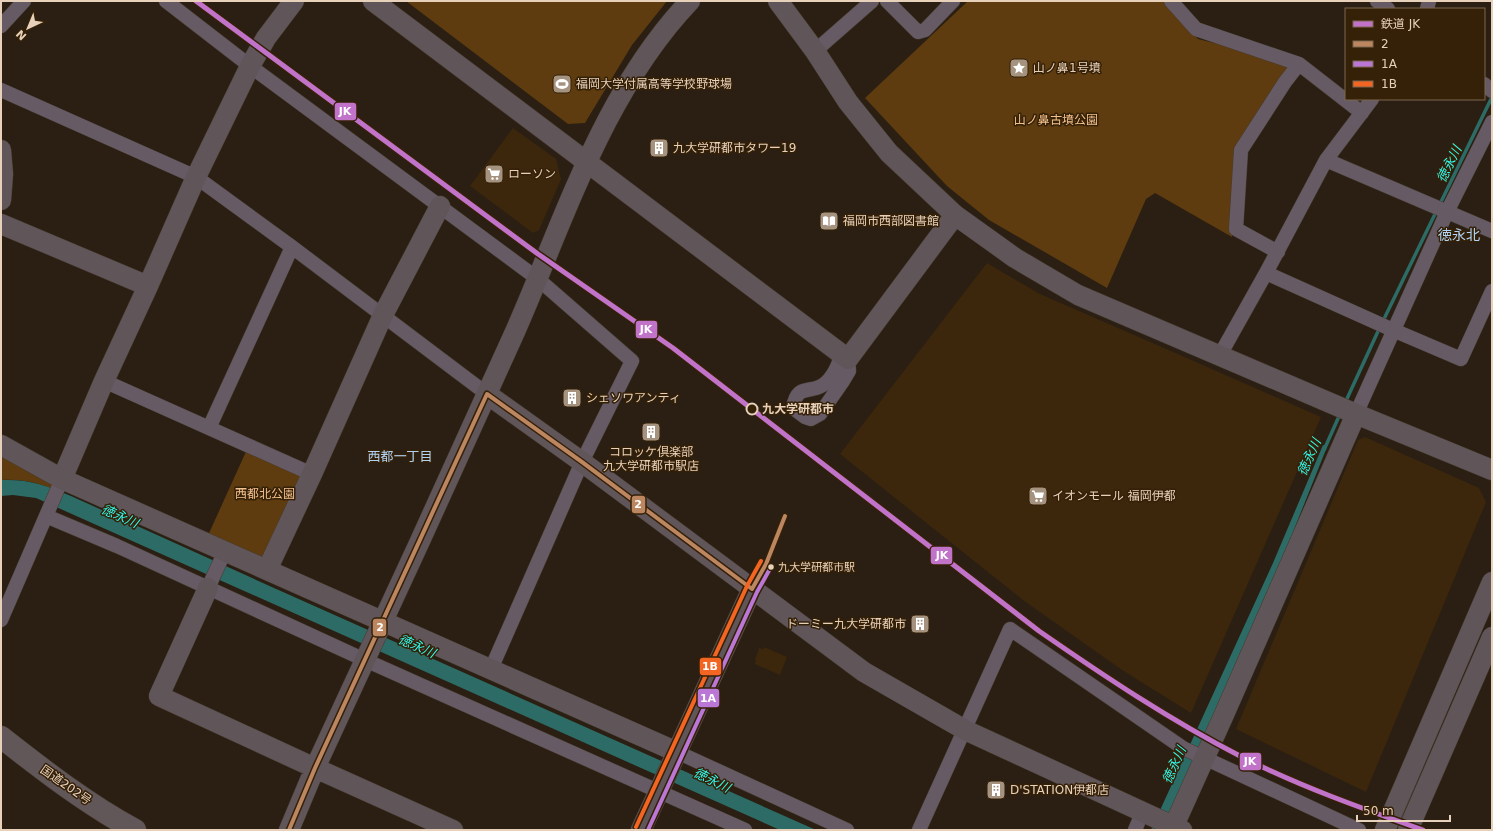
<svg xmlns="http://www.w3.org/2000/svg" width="1493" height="831" font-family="'DejaVu Sans','Noto Sans JP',sans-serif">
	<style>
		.built { fill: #3c270d }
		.green { fill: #5e3c0f }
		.water { fill: #2d6c66 }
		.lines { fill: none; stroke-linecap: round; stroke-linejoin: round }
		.stream { stroke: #2d6c66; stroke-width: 3.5 }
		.street-casing { stroke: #473b2f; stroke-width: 15 }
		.secondary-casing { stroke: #473b2f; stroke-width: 21 }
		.highway-casing { stroke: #473b2f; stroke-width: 23 }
		.street { stroke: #665b65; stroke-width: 14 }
		.secondary { stroke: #605559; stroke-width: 20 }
		.highway { stroke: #615658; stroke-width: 22 }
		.bus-1-casing { stroke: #352008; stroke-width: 7 }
		.bus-2-casing { stroke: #352008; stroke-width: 7 }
		.bus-3-casing { stroke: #352008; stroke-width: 7 }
		.bus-1 { stroke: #bb8660; stroke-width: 4 }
		.bus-2 { stroke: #ba77d6; stroke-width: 4 }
		.bus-3 { stroke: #f26522; stroke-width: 4 }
		.rail-1-casing { stroke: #352008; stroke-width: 8 }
		.rail-1 { stroke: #c172c9; stroke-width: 5 }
		.stop-dot { fill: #352008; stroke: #e8d1ba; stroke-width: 2 }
		.bus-dot { fill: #e8d1ba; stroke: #352008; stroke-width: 1.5 }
		.labels { text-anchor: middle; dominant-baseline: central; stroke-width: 3; stroke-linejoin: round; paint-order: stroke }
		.bus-label { font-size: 11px; fill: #e8d1ba; stroke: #352008; text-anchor: start }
		.poi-label { font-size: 12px; fill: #e8d1ba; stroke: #352008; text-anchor: start }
		.park-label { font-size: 12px; fill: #f3c18d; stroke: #352008 }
		.stop-label { font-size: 12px; font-weight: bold; fill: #e8d1ba; stroke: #352008; text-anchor: start }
		.street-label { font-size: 12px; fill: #e8d1ba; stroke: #352008 }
		.water-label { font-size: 13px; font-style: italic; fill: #30faec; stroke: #352008 }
		.neighbourhood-label { font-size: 13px; fill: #b0d3f5; stroke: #352008 }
		.quarter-label { font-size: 14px; fill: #b0d3f5; stroke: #352008 }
		.line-badge { stroke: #352008; stroke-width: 1.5 }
		.badge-label { font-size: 11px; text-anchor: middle; font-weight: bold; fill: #fff }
	</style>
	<rect width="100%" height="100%" fill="#2a1f12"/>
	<!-- built -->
	<path class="built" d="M513,128L556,159L561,179L539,230L533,233L470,186Z
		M987,263L1040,294L1180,355L1321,417L1191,713L1122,670L1023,600L840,454Z
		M1365,437L1479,488L1486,502L1366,792L1236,729L1358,440Z
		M764,647L787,657L780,675L755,664L756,661L755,660L759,648L763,649Z"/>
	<!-- green -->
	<path class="green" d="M406,1H667L632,45L585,123L568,124Z
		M968,1H1165L1198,39L1287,61V71L1235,152L1232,237L1155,193L1146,199L1107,288L989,220L947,186L865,98Z
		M1,445L62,479L57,491C37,482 23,479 1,480Z
		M249,445L312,474L267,570L205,542Z"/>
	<!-- water -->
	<path class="water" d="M1323,445L1327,447L1291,537L1163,830H1151L1273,563Z
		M1,480C30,479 45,485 71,496L274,588L816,830H780L36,498L13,495L1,496Z"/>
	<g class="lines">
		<!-- stream -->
		<path class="stream" d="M1439,206L1492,97
			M1383,321L1436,212
			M1345,403L1380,327
			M1324,450L1340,414"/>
		<defs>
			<path id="street" d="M166,1L250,66L538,279L632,361L582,462L491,669
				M887,1L918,32L925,30L953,1
				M1171,1L1196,29L1299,64L1285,82L1241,150L1236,229L1278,252
				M1377,1L1388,9
				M1427,9L1429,1
				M1,26L24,1
				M815,51L872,1
				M1299,64L1362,113
				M1484,84L1492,91
				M1,90L196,177L292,247L487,394
				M1326,160L1492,231
				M1266,273L1393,330L1461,359L1492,291
				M841,353C840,364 832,379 823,385C809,394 797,383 793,408L805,417L811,419L820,414L843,381L849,371L848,359
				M1220,355L1266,273L1326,160L1372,99
				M104,381L312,474
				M1356,414L1447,212L1492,122
				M209,428L292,247
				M46,516L117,546L365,660L745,830
				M208,588L225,551
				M1,620L62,479
				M677,752L847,830
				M919,830L1010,629L1183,748L1359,830
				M1135,830L1143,811"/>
			<path id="secondary" d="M373,1L848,359L955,215
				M778,1L815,51L848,102L889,153L955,215L1015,258L1078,295L1356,414L1492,470
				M1,150L3,174L1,200
				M1,224L148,286
				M487,394L582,462L864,672L965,730L1182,830
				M1,445L62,479L677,752
				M62,479L104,381L148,286L196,177L250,66L266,38L294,1
				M267,570L312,474L383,315L440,206
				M208,588L159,696L315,768L453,830
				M289,830L315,768C382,624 449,479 514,334C564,221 603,92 690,1
				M641,830L752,589
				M1172,830L1223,717L1356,414
				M1385,830L1492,582
				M1408,830L1492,637"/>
			<path id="highway" d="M1,737C43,770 87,804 135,830"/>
		</defs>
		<!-- street casing -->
		<use href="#street" class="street-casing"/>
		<!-- secondary casing -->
		<use href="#secondary" class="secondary-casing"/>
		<!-- highway casing -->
		<use href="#highway" class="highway-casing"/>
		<!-- street -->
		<use href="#street" class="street"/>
		<!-- secondary -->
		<use href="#secondary" class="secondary"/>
		<!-- highway -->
		<use href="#highway" class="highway"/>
		<defs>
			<path id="bus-1" d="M289,830L315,768L487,394L582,462L752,589L766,564L785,516"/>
			<path id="bus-2" d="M648,830L757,592L771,567"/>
			<path id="bus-3" d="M636,827L747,586L761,561"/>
		</defs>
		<!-- bus-1 casing -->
		<use href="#bus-1" class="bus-1-casing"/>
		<!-- bus-2 casing -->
		<use href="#bus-2" class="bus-2-casing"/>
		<!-- bus-3 casing -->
		<use href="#bus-3" class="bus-3-casing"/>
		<!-- bus-1 -->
		<use href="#bus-1" class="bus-1"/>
		<!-- bus-2 -->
		<use href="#bus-2" class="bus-2"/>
		<!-- bus-3 -->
		<use href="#bus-3" class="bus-3"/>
		<defs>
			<path id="rail-1" d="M196,1L538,254L673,348L1039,631C1104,676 1170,720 1240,756C1299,786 1361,808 1423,830"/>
		</defs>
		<!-- rail-1 casing -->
		<use href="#rail-1" class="rail-1-casing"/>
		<!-- rail-1 -->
		<use href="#rail-1" class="rail-1"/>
	</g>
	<!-- icons -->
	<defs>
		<symbol id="sight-square" viewBox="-11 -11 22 22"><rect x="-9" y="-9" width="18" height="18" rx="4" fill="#a6937f" stroke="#352008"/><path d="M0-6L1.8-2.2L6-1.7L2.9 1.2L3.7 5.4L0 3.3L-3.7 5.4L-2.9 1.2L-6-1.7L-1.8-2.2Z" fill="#fff"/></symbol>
		<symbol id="stadium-square" viewBox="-11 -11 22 22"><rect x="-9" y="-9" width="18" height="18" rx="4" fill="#a6937f" stroke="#352008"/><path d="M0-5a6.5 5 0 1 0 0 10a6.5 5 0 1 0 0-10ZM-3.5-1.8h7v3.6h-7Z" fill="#fff"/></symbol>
		<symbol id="building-square" viewBox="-11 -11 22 22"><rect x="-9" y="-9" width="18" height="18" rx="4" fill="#a6937f" stroke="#352008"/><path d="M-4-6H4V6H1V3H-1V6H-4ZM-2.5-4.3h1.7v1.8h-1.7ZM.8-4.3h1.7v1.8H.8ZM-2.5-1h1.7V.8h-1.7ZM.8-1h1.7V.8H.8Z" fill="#fff"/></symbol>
		<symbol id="supermarket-square" viewBox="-11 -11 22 22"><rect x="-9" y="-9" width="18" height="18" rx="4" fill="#a6937f" stroke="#352008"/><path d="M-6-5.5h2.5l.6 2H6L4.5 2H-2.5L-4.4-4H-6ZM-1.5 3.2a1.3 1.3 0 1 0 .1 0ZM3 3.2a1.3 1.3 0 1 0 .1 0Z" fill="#fff"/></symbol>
		<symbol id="library-square" viewBox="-11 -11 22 22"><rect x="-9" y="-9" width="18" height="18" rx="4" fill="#a6937f" stroke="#352008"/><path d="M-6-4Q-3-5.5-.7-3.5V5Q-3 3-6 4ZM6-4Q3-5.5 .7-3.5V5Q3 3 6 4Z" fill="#fff"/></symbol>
	</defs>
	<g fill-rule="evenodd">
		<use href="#sight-square" x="1008" y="57" width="22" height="22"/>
		<use href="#stadium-square" x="551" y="73" width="22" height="22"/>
		<use href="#building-square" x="648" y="137" width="22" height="22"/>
		<use href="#supermarket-square" x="483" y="163" width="22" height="22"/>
		<use href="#library-square" x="818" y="210" width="22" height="22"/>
		<use href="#building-square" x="561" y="387" width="22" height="22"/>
		<use href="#building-square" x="640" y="421" width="22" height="22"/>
		<use href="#supermarket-square" x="1027" y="485" width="22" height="22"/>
		<use href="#building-square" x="909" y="613" width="22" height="22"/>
		<use href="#building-square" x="985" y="779" width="22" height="22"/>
	</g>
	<!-- markers -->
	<circle class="stop-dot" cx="752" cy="409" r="5.5"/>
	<circle class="bus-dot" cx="771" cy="567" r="3.5"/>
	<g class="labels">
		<!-- bus labels -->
		<g class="bus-label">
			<text x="778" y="567">九大学研都市駅</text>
		</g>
		<!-- poi labels -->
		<g class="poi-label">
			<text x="1033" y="68">山ノ鼻1号墳</text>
			<text x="576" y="84">福岡大学付属高等学校野球場</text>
			<text x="673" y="148">九大学研都市タワー19</text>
			<text x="508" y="174">ローソン</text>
			<text x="843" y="221">福岡市西部図書館</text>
			<text x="586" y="398">シェソワアンティ</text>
			<text x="651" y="452" text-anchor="middle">コロッケ倶楽部<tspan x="651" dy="14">九大学研都市駅店</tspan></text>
			<text x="1052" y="496">イオンモール 福岡伊都</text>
			<text x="906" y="624" text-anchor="end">ドーミー九大学研都市</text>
			<text x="1010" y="790">D'STATION伊都店</text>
		</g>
		<!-- park labels -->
		<g class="park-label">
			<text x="1056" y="120">山ノ鼻古墳公園</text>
			<text x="265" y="494">西都北公園</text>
		</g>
		<!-- stop labels -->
		<g class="stop-label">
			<text x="762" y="409">九大学研都市</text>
		</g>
		<!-- street labels -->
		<g class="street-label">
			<text transform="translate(66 785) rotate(35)">国道202号</text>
		</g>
		<!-- water labels -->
		<g class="water-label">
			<text transform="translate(1449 164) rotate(-64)">徳永川</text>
			<text transform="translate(1309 457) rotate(-66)">徳永川</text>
			<text transform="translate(120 516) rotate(24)">徳永川</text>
			<text transform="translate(417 646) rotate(24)">徳永川</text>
			<text transform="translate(1174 765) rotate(-66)">徳永川</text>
			<text transform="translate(712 780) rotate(26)">徳永川</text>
		</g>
		<!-- neighbourhood labels -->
		<g class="neighbourhood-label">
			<text x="400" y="456">西都一丁目</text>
		</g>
		<!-- quarter labels -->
		<g class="quarter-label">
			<text x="1459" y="235">徳永北</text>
		</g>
	</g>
	<g class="line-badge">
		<rect x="334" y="102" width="23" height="19" rx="4" fill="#c172c9"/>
		<rect x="635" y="320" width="23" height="19" rx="4" fill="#c172c9"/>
		<rect x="631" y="495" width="15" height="19" rx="4" fill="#bb8660"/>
		<rect x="930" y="546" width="23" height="19" rx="4" fill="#c172c9"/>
		<rect x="372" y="618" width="15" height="19" rx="4" fill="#bb8660"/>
		<rect x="699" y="657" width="23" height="19" rx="4" fill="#f26522"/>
		<rect x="697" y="688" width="23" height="20" rx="4" fill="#ba77d6"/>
		<rect x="1239" y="752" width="23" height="19" rx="4" fill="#c172c9"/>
	</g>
	<g class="badge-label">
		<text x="345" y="115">JK</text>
		<text x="646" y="333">JK</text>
		<text x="638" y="508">2</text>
		<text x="942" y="559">JK</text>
		<text x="380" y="631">2</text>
		<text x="710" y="670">1B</text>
		<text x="708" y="702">1A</text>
		<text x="1250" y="765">JK</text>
	</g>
	<!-- border -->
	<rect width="1493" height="831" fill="none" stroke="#e8d1ba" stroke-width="4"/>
	<!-- legend -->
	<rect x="1345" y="8" width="140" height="92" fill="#352008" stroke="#7d674f"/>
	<rect x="1353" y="21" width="20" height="6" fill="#c172c9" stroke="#7d674f"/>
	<text x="1381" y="28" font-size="12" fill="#e8d1ba">鉄道 JK</text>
	<rect x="1353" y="41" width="20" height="6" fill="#bb8660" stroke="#7d674f"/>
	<text x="1381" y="48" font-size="12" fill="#e8d1ba">2</text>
	<rect x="1353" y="61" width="20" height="6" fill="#ba77d6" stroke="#7d674f"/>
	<text x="1381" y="68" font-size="12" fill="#e8d1ba">1A</text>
	<rect x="1353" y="81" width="20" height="6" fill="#f26522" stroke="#7d674f"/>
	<text x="1381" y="88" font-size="12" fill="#e8d1ba">1B</text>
	<!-- north arrow -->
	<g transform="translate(28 28) rotate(224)" stroke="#352008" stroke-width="3" paint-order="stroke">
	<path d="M0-3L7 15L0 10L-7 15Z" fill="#e8d1ba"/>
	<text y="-6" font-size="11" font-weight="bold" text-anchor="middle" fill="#e8d1ba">N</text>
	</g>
	<!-- scale -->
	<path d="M1357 815v6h93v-6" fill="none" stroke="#e8d1ba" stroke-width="2"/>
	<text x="1363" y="815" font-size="12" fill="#e8d1ba" stroke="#352008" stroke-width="3" paint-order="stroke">50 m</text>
</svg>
